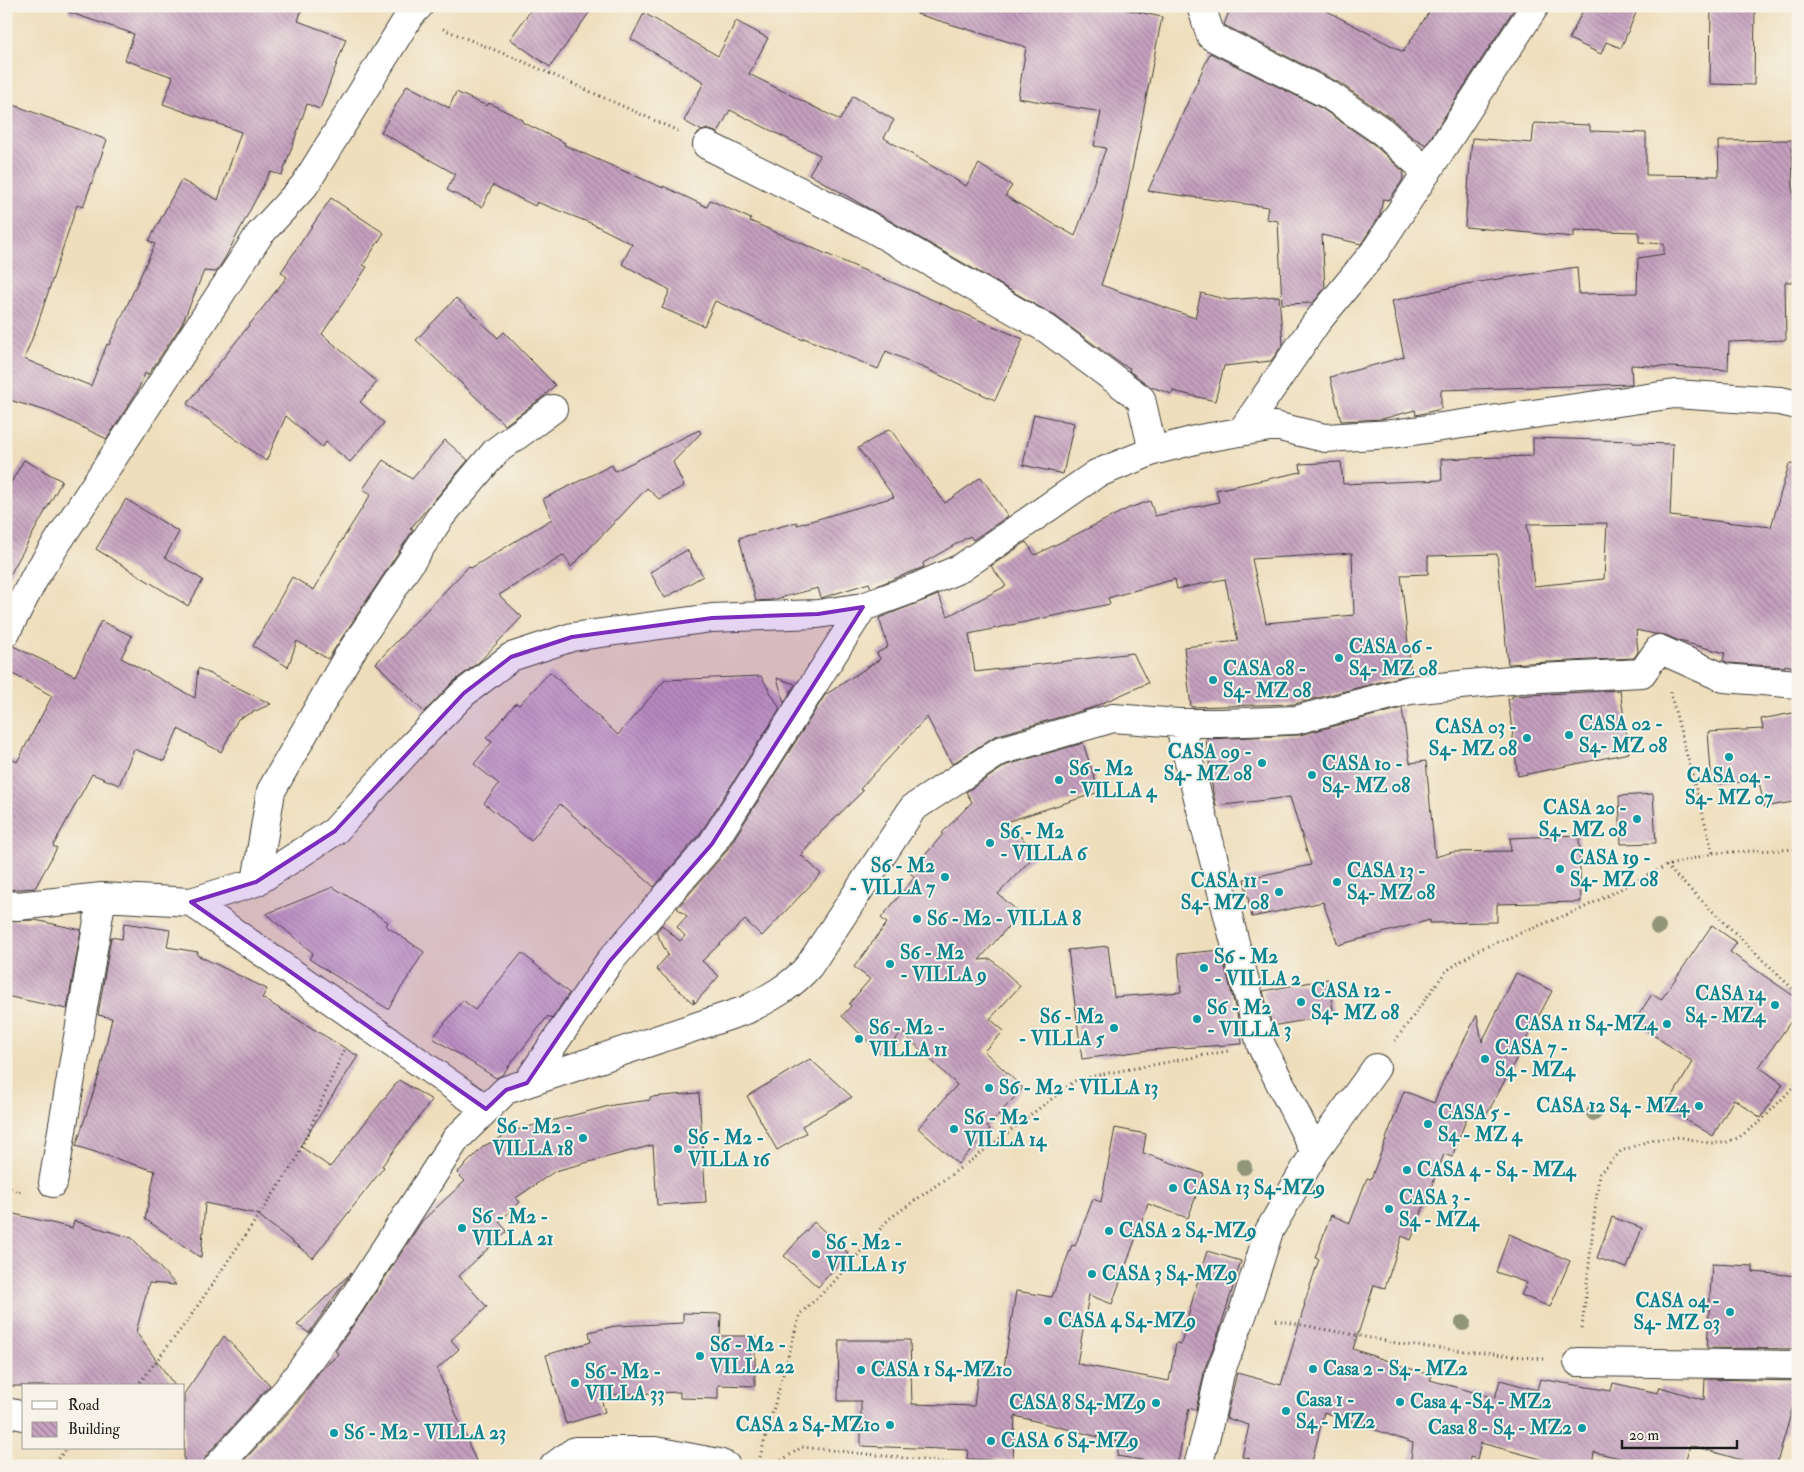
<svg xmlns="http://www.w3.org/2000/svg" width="1804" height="1472" font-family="'IM FELL Double Pica',serif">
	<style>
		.building { fill: url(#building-back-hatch); fill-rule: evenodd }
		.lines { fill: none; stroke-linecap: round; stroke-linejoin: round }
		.minor-casing { stroke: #3c3934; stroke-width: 30 }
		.path { stroke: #3c3934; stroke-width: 3; stroke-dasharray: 1 4; stroke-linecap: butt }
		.minor { stroke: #fff; stroke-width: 28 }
		.tree { fill: #929678 }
		.marked { fill: #7b2cbf; fill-opacity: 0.2; stroke: #7b2cbf; stroke-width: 4; stroke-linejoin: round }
		.culture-dot { fill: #0f9aa8; stroke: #f7f3e8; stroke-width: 2 }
		.labels { text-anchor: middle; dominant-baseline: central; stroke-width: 4; stroke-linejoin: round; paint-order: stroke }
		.culture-label { font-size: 19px; font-weight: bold; fill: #0d838f; stroke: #f7f3e8; text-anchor: start }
	</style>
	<defs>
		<pattern id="building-back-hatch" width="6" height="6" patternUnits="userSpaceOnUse" patternTransform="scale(1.25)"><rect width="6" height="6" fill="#c5a0bf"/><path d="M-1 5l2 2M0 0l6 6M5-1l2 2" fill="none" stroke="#9f829a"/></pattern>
	</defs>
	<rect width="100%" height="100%" fill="#f7f3e8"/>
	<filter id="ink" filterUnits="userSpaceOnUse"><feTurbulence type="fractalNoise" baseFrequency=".02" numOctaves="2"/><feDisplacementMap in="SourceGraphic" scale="10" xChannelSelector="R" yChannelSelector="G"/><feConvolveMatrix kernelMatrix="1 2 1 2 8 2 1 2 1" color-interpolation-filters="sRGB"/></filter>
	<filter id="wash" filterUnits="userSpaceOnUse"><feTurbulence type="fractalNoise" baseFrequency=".0096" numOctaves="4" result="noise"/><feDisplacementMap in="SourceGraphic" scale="20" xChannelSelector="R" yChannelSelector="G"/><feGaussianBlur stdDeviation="1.12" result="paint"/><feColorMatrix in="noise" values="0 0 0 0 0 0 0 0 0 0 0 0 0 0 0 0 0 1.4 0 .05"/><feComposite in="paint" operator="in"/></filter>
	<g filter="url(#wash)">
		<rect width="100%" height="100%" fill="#eedebc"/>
		<g id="blocks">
			<!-- building -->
			<path class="building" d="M69,6H303L298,21L346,39L320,109L307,104L282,175L270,172L225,258L216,272L204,271L182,324L148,375L145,373L138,390L107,439L50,412L6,399V102L107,140L83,207L77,205L37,326L24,359L91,386L107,344L109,345L155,244L149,241L181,180L218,200L241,132L163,104L173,77L125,60L134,34L68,12Z
				M534,6H594L550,67L510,39Z
				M919,6H1110L1162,17L1122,220L1101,285L1195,318L1201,293L1228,300L1279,296L1283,344L1271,361L1224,366L1215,401L1173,391L1172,394L1151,387L1129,371L1130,368L1121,364L1055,316L809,174L820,155L730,110L718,133L707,129L702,131L684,121L704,82L631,39L644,13L718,56L736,21L768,38L749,74L840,120L853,96L894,120L884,138L966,186L979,164L1012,186L1005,196L1075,236L1106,148L1094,146L1101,112L1018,98L1026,47L917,14Z
				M1231,6H1318L1403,52L1433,6H1516L1426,145L1412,137L1392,119L1338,82L1224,25Z
				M1585,6H1639L1621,48L1606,42L1601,54L1569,39Z
				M1711,6H1755L1754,85L1710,84Z
				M1210,53L1321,108L1373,144L1404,172L1402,181L1389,200L1383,199L1380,215L1361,244L1322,235L1325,288L1313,303L1282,304L1278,221L1266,219L1268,207L1148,191Z
				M407,85L449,108L456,92L487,106L489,103L523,120L522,122L565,143L564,145L663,188V186L707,207L710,200L751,219L750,221L1023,339L995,400L886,351L878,369L804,338L803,340L715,301L704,326L662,308L670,290L622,264L632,244L593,224L537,202L535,206L493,185L482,207L447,190L455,174L381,132Z
				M1534,123L1590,125V131L1646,133V175L1719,176L1718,141L1792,140L1795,282H1785L1786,340L1729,342L1728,370L1631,365L1632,384L1441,390V409L1416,415L1415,410L1382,419L1341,421L1330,377L1404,357L1392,301L1466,284L1577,267L1579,294L1637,293L1638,258L1664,254V244L1639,242V232L1574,230V237L1465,227L1472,138L1532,143Z
				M331,198L384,233L363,265L367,267L322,334L377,382L360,402L384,423L350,462L326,442L322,447L286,416L266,461L187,404L287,277L281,272Z
				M456,298L498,338L504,332L555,385L543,397L505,425L416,340Z
				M1034,414L1074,423L1063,474L1023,465Z
				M890,429L945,503L981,477L1008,516L973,540L970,536L923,563L924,567L871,588L869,583L821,598L818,588L772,600L756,601L739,538L797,522V525L894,497L858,448Z
				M699,430L701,433L673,462L684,486L659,499L647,488L618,519L614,521V523L571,567L564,555L499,595L522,617L479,662L453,682L424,712L376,663L469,566L471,568L552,519L543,499L612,465L615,471Z
				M1533,438L1633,441V443L1673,444L1670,516L1771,527L1789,464L1798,465V668L1785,665V667L1728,663L1723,660L1725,653L1679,641L1665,635L1655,634L1636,630L1638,652L1634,658L1508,664L1497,554L1428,556V574L1401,575L1411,674L1294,704L1191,707L1184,647L1238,641L1225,579L1177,589L1175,579L1108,598L1110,604L969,634L975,672L1133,653L1148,683L1091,708L995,736L952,764L927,717L860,789L863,791L820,833L801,855L821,874L762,936L745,920L702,961L719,976L695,1003L693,999L694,1004L656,969L668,955L656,932L662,925L680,941L685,936L677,927L687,916L677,908L725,853L825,695L880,659L877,653L888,647L879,618L938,595L948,616L1006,586L991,566L1026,542L1035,555L1129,508L1150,501L1155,516L1219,502L1216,490L1301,472L1300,464L1341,462L1343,484L1442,480L1441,459L1533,456ZM1607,523L1604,579L1534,586L1527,524ZM1352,553L1354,615L1266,623L1252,559Z
				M445,440L468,460L410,529L413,530L328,659L297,641L288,667L253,646L292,577L314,590L339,545L371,494L363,489L383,460L412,479Z
				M24,460L62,481L6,582V491Z
				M126,499L179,532L165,557L203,580L188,606L96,549Z
				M687,550L703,576L665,598L650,572Z
				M101,621L132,636L121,658L195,698L198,668L271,704L238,719L221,752L178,729L164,761L134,749L119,785L92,774L53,846L57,848L35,888L6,890V756L17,762L52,696L6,670V648L13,646L75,676Z
				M550,672L618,735L665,680L761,676L780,709L699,835L654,887L560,804L531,841L484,803L499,784L474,764L492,742L486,738L516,703L519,705Z
				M777,678L795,684L784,703Z
				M1620,690L1629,753L1518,776L1508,699H1512V696Z
				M1402,708L1410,763L1426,761L1435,857L1453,852L1511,851L1510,838L1579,835L1581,902L1497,904V922L1430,923V920L1338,945L1323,902L1252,917L1244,879L1311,865L1290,797L1216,806L1213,792L1206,739L1300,735Z
				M1798,712V801L1764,807L1759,781L1712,784L1708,732L1763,729L1761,719Z
				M1083,743L1099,792L1006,822L1037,853L998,894L1020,913L979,960L991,959L1020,986L990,1019L1004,1031L984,1051L1023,1088L987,1127L990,1129L958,1164L918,1128L957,1085L902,1032L882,1055L842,1016L851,1006L849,1004L870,979L854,967L887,923L881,918L915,877L910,873L943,834L942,833L972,802L966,792L1007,765Z
				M1653,794L1656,843L1621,844L1619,796Z
				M333,887L388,922L386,926L424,952L388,1009L309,959L313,953L266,914Z
				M35,920L81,930L67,1009L6,996V921Z
				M124,923L170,930L167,947L198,952L197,955L267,989L262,998L358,1056L300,1146L330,1167L399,1080L432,1100L382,1166L384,1167L313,1258L257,1214L205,1203L201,1258L145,1219L155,1171L76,1146L99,1075L112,1018L98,1015L111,937L122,939Z
				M1712,925L1737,943L1730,952L1798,999V1011L1759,1067L1783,1084L1761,1118L1734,1099L1713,1136L1666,1107L1693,1062L1634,1022L1652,994L1661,1000Z
				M1108,946L1114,997L1181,992L1178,954L1221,950L1241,1031L1242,1044L1150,1050L1082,1059L1068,950Z
				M522,953L569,993L552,1019L548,1016L502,1075L496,1078L433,1038L463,1000L475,1010Z
				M1516,973L1552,991L1485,1118L1469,1112L1452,1157L1444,1154L1411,1240L1402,1236L1385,1288L1374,1285L1353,1349L1432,1376L1430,1380L1495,1398L1500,1380L1537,1390L1540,1379L1611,1391L1613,1383L1658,1393L1660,1387L1704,1400L1705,1379L1798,1381V1389L1776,1466H1762L1690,1445L1684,1466H1654L1594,1452L1592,1466H1567L1481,1443L1477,1459L1470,1457L1469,1466H1410L1413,1443L1324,1412L1311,1466H1247L1249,1458L1242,1457L1249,1425L1226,1418L1237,1373L1281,1385L1305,1304H1304L1319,1259L1315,1258L1331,1215L1350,1223L1367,1178L1371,1179L1404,1091L1434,1103L1443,1081L1477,1015L1482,1042Z
				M1328,979L1334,1015L1272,1026L1263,991Z
				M810,1059L852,1097L802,1126L806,1133L777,1150L747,1096Z
				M699,1093L706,1202L657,1205L653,1145L555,1171L516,1198L520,1202L499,1222L507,1231L459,1276L487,1307L451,1340L459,1349L437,1369L478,1466H239L298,1402L320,1371L339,1354L335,1351L362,1313L422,1221L465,1181L457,1173L484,1146L516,1130L613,1105L650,1100V1097Z
				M1115,1128L1146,1134L1143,1153L1204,1174L1188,1218L1148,1204L1112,1304L1089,1295L1077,1364L1169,1381L1176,1343L1181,1344L1195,1290L1207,1251L1241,1261L1219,1332L1205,1368L1196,1410L1189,1408L1177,1466L1117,1456L1119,1442L1015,1416L1013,1461L967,1459L968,1450L861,1446V1401H838L839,1340H910L912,1404L974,1406L979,1364L1004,1367L1016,1291L1052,1297L1072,1245L1075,1246L1093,1199L1101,1202Z
				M6,1212L72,1228L74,1221L132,1238L176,1285L149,1283L136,1332L175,1386H6Z
				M1612,1217L1642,1228L1627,1268L1597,1258Z
				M814,1222L848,1253L818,1287L784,1256Z
				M1509,1234L1570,1261L1550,1307L1521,1295L1527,1283L1496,1272Z
				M1712,1264L1753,1266V1272L1798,1276V1349L1707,1348Z
				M351,1273L309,1333L297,1325Z
				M683,1313L721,1314L720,1336H755V1386L718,1385V1399L680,1398V1392L600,1395L605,1412L566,1424L546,1355L591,1342L589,1332L615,1326L683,1323Z
				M224,1336L270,1385L206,1456L203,1466H184V1394Z"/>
		</g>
	</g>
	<g filter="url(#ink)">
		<use href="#blocks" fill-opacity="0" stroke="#3c3934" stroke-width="1"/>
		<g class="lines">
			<defs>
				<path id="minor" d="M1201,6L1211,36L1329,95L1383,132L1427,172
					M707,145L863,223L1047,329L1141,399L1153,451
					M1242,431L1316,323L1375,251L1535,6
					M6,632L36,575L259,235L304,186L410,15L419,6
					M1179,723L1261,1045L1315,1152
					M256,882L271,791L347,658L441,516L496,451L553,409
					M191,902L486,1109
					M6,905L17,906L102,897L191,902L256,882L335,831L412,746L464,693L511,657L572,637L712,618L818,614L863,607L915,588L961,568L1096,474L1153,451L1199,439L1275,426L1325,438L1392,434L1675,394L1780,401L1798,405
					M527,1083L609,962L712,844L863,607
					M53,1183L102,897
					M1578,1362L1798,1365
					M6,1412L24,1416
					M218,1466L286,1391L349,1305L456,1139L506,1090L746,1010C770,998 792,986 809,966L913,808L1000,751L1113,718L1179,723H1220L1296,720L1410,690L1520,679L1642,673L1659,649L1724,678L1798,684
					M554,1466L575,1451H655L719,1463L726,1466
					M1198,1466L1207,1432L1220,1373L1243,1313L1269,1231L1315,1152L1376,1068"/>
			</defs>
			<!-- minor casing -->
			<use href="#minor" class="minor-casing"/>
			<!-- path -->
			<path class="path" d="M443,29L522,61L678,131
				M1670,692L1713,853
				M1666,866L1798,994
				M1395,1041L1446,971L1478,950L1581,909L1666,866L1713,853L1798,849
				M6,1186L17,1192L21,1191
				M1276,1320L1407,1345L1544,1359
				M1582,1328L1599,1174L1621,1151L1651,1140L1679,1137L1709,1143H1724L1738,1138L1761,1121L1798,1082
				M137,1386L188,1320L295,1162L344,1050
				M760,1457L800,1314L832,1284L889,1219L973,1159L1075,1081L1103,1074L1228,1051
				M51,1466L68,1448
				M773,1466L802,1447L977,1466"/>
			<!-- minor -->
			<use href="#minor" class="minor"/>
		</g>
		<!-- trees -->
		<g class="tree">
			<circle cx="1658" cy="927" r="8"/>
			<circle cx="1594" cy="1113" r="8"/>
			<circle cx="1244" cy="1167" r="8"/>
			<circle cx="1463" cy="1323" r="8"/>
		</g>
	</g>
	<!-- marked area -->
	<path class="marked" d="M863,607L712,844L609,962L527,1083L506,1090L486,1109L191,902L256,882L335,831L464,693L511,657L572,637L712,618L818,614Z"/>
	<!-- markers -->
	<g class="culture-dot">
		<circle cx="1339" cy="658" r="5"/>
		<circle cx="1213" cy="680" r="5"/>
		<circle cx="1569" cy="735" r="5"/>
		<circle cx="1527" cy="738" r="5"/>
		<circle cx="1729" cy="757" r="5"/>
		<circle cx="1262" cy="763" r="5"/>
		<circle cx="1312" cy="775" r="5"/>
		<circle cx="1059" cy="780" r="5"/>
		<circle cx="1637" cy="819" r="5"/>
		<circle cx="990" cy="843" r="5"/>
		<circle cx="1560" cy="869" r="5"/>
		<circle cx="945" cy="877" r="5"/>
		<circle cx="1337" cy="882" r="5"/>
		<circle cx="1279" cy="892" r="5"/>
		<circle cx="917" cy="919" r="5"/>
		<circle cx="890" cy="964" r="5"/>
		<circle cx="1204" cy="968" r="5"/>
		<circle cx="1301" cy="1002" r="5"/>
		<circle cx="1775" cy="1005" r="5"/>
		<circle cx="1197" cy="1019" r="5"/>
		<circle cx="1667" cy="1024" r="5"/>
		<circle cx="1114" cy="1028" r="5"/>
		<circle cx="859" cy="1039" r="5"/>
		<circle cx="1485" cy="1059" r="5"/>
		<circle cx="989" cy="1088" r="5"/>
		<circle cx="1699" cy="1106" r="5"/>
		<circle cx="1428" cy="1124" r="5"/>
		<circle cx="954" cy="1129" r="5"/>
		<circle cx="583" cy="1138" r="5"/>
		<circle cx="678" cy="1149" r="5"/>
		<circle cx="1407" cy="1170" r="5"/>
		<circle cx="1173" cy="1188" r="5"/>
		<circle cx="1389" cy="1209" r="5"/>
		<circle cx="462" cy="1228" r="5"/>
		<circle cx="1109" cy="1231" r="5"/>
		<circle cx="816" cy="1254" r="5"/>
		<circle cx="1092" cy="1274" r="5"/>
		<circle cx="1730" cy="1312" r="5"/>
		<circle cx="1048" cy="1321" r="5"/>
		<circle cx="700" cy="1356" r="5"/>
		<circle cx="1313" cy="1369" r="5"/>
		<circle cx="861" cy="1370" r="5"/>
		<circle cx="575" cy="1383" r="5"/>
		<circle cx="1400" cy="1402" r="5"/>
		<circle cx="1156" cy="1403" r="5"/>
		<circle cx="1286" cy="1411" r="5"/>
		<circle cx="890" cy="1425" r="5"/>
		<circle cx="1582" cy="1428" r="5"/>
		<circle cx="334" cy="1433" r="5"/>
		<circle cx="991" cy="1441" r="5"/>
	</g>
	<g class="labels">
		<!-- culture labels -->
		<g class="culture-label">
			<text x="1349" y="647">CASA 06 -<tspan x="1349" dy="22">S4- MZ 08</tspan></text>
			<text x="1223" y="669">CASA 08 -<tspan x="1223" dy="22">S4- MZ 08</tspan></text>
			<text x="1579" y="724">CASA 02 -<tspan x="1579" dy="22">S4- MZ 08</tspan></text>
			<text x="1517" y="727" text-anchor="end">CASA 03 -<tspan x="1517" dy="22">S4- MZ 08</tspan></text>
			<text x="1252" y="752" text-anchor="end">CASA 09 -<tspan x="1252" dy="22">S4- MZ 08</tspan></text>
			<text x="1322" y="764">CASA 10 -<tspan x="1322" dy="22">S4- MZ 08</tspan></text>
			<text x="1069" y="769">S6 - M2<tspan x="1069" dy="22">- VILLA 4</tspan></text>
			<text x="1729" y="776" text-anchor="middle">CASA 04 -<tspan x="1729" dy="22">S4- MZ 07</tspan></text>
			<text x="1627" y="808" text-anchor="end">CASA 20 -<tspan x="1627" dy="22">S4- MZ 08</tspan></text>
			<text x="1000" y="832">S6 - M2<tspan x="1000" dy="22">- VILLA 6</tspan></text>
			<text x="1570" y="858">CASA 19 -<tspan x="1570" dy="22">S4- MZ 08</tspan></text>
			<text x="935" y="866" text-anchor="end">S6 - M2<tspan x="935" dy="22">- VILLA 7</tspan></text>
			<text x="1347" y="871">CASA 13 -<tspan x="1347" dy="22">S4- MZ 08</tspan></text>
			<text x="1269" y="881" text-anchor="end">CASA 11 -<tspan x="1269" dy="22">S4- MZ 08</tspan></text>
			<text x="927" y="919">S6 - M2 - VILLA 8</text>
			<text x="900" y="953">S6 - M2<tspan x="900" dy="22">- VILLA 9</tspan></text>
			<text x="1214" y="957">S6 - M2<tspan x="1214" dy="22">- VILLA 2</tspan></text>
			<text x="1311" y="991">CASA 12 -<tspan x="1311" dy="22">S4- MZ 08</tspan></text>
			<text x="1765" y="994" text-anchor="end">CASA 14<tspan x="1765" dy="22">S4 - MZ4</tspan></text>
			<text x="1207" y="1008">S6 - M2<tspan x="1207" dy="22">- VILLA 3</tspan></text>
			<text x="1104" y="1017" text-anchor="end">S6 - M2<tspan x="1104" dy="22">- VILLA 5</tspan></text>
			<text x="1657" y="1024" text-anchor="end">CASA 11 S4-MZ4</text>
			<text x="869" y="1028">S6 - M2 -<tspan x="869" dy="22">VILLA 11</tspan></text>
			<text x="1495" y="1048">CASA 7 -<tspan x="1495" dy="22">S4 - MZ4</tspan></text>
			<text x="999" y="1088">S6 - M2 - VILLA 13</text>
			<text x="1689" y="1106" text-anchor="end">CASA 12 S4 - MZ4</text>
			<text x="1438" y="1113">CASA 5 -<tspan x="1438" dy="22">S4 - MZ 4</tspan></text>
			<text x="964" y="1118">S6 - M2 -<tspan x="964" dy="22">VILLA 14</tspan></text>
			<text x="573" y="1127" text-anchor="end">S6 - M2 -<tspan x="573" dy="22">VILLA 18</tspan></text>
			<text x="688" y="1138">S6 - M2 -<tspan x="688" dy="22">VILLA 16</tspan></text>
			<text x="1417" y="1170">CASA 4 - S4 - MZ4</text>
			<text x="1183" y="1188">CASA 13 S4-MZ9</text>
			<text x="1399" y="1198">CASA 3 -<tspan x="1399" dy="22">S4 - MZ4</tspan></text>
			<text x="472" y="1217">S6 - M2 -<tspan x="472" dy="22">VILLA 21</tspan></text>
			<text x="1119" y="1231">CASA 2 S4-MZ9</text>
			<text x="826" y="1243">S6 - M2 -<tspan x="826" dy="22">VILLA 15</tspan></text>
			<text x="1102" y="1274">CASA 3 S4-MZ9</text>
			<text x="1720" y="1301" text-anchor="end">CASA 04 -<tspan x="1720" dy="22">S4- MZ 03</tspan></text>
			<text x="1058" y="1321">CASA 4 S4-MZ9</text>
			<text x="710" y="1345">S6 - M2 -<tspan x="710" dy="22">VILLA 22</tspan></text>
			<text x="1323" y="1369">Casa 2 - S4 - MZ2</text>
			<text x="871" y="1370">CASA 1 S4-MZ10</text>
			<text x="585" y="1372">S6 - M2 -<tspan x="585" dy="22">VILLA 33</tspan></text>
			<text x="1296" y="1400">Casa 1 -<tspan x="1296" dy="22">S4 - MZ2</tspan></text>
			<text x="1410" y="1402">Casa 4 -S4 - MZ2</text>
			<text x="1146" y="1403" text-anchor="end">CASA 8 S4-MZ9</text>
			<text x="880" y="1425" text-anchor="end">CASA 2 S4-MZ10</text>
			<text x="1572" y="1428" text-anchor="end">Casa 8 - S4 - MZ2</text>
			<text x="344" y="1433">S6 - M2 - VILLA 23</text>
			<text x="1001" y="1441">CASA 6 S4-MZ9</text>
		</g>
	</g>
	<!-- margin -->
	<rect width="1804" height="1472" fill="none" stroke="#f7f3e8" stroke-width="25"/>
	<!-- legend -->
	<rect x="22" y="1384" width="162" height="65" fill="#f7f3e8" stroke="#9f9d96"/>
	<rect x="32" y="1401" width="25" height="8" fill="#ffffff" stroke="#9f9d96"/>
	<text x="68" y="1410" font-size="15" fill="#1c1c1c">Road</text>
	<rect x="32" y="1422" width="25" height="15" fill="url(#building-back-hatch)" stroke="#9f9d96"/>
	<text x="68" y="1434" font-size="15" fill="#1c1c1c">Building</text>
	<!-- scale -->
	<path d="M1622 1440v8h115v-8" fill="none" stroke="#1c1c1c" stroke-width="2.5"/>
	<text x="1629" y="1440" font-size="15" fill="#1c1c1c" stroke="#f7f3e8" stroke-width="4" paint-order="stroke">20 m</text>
</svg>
